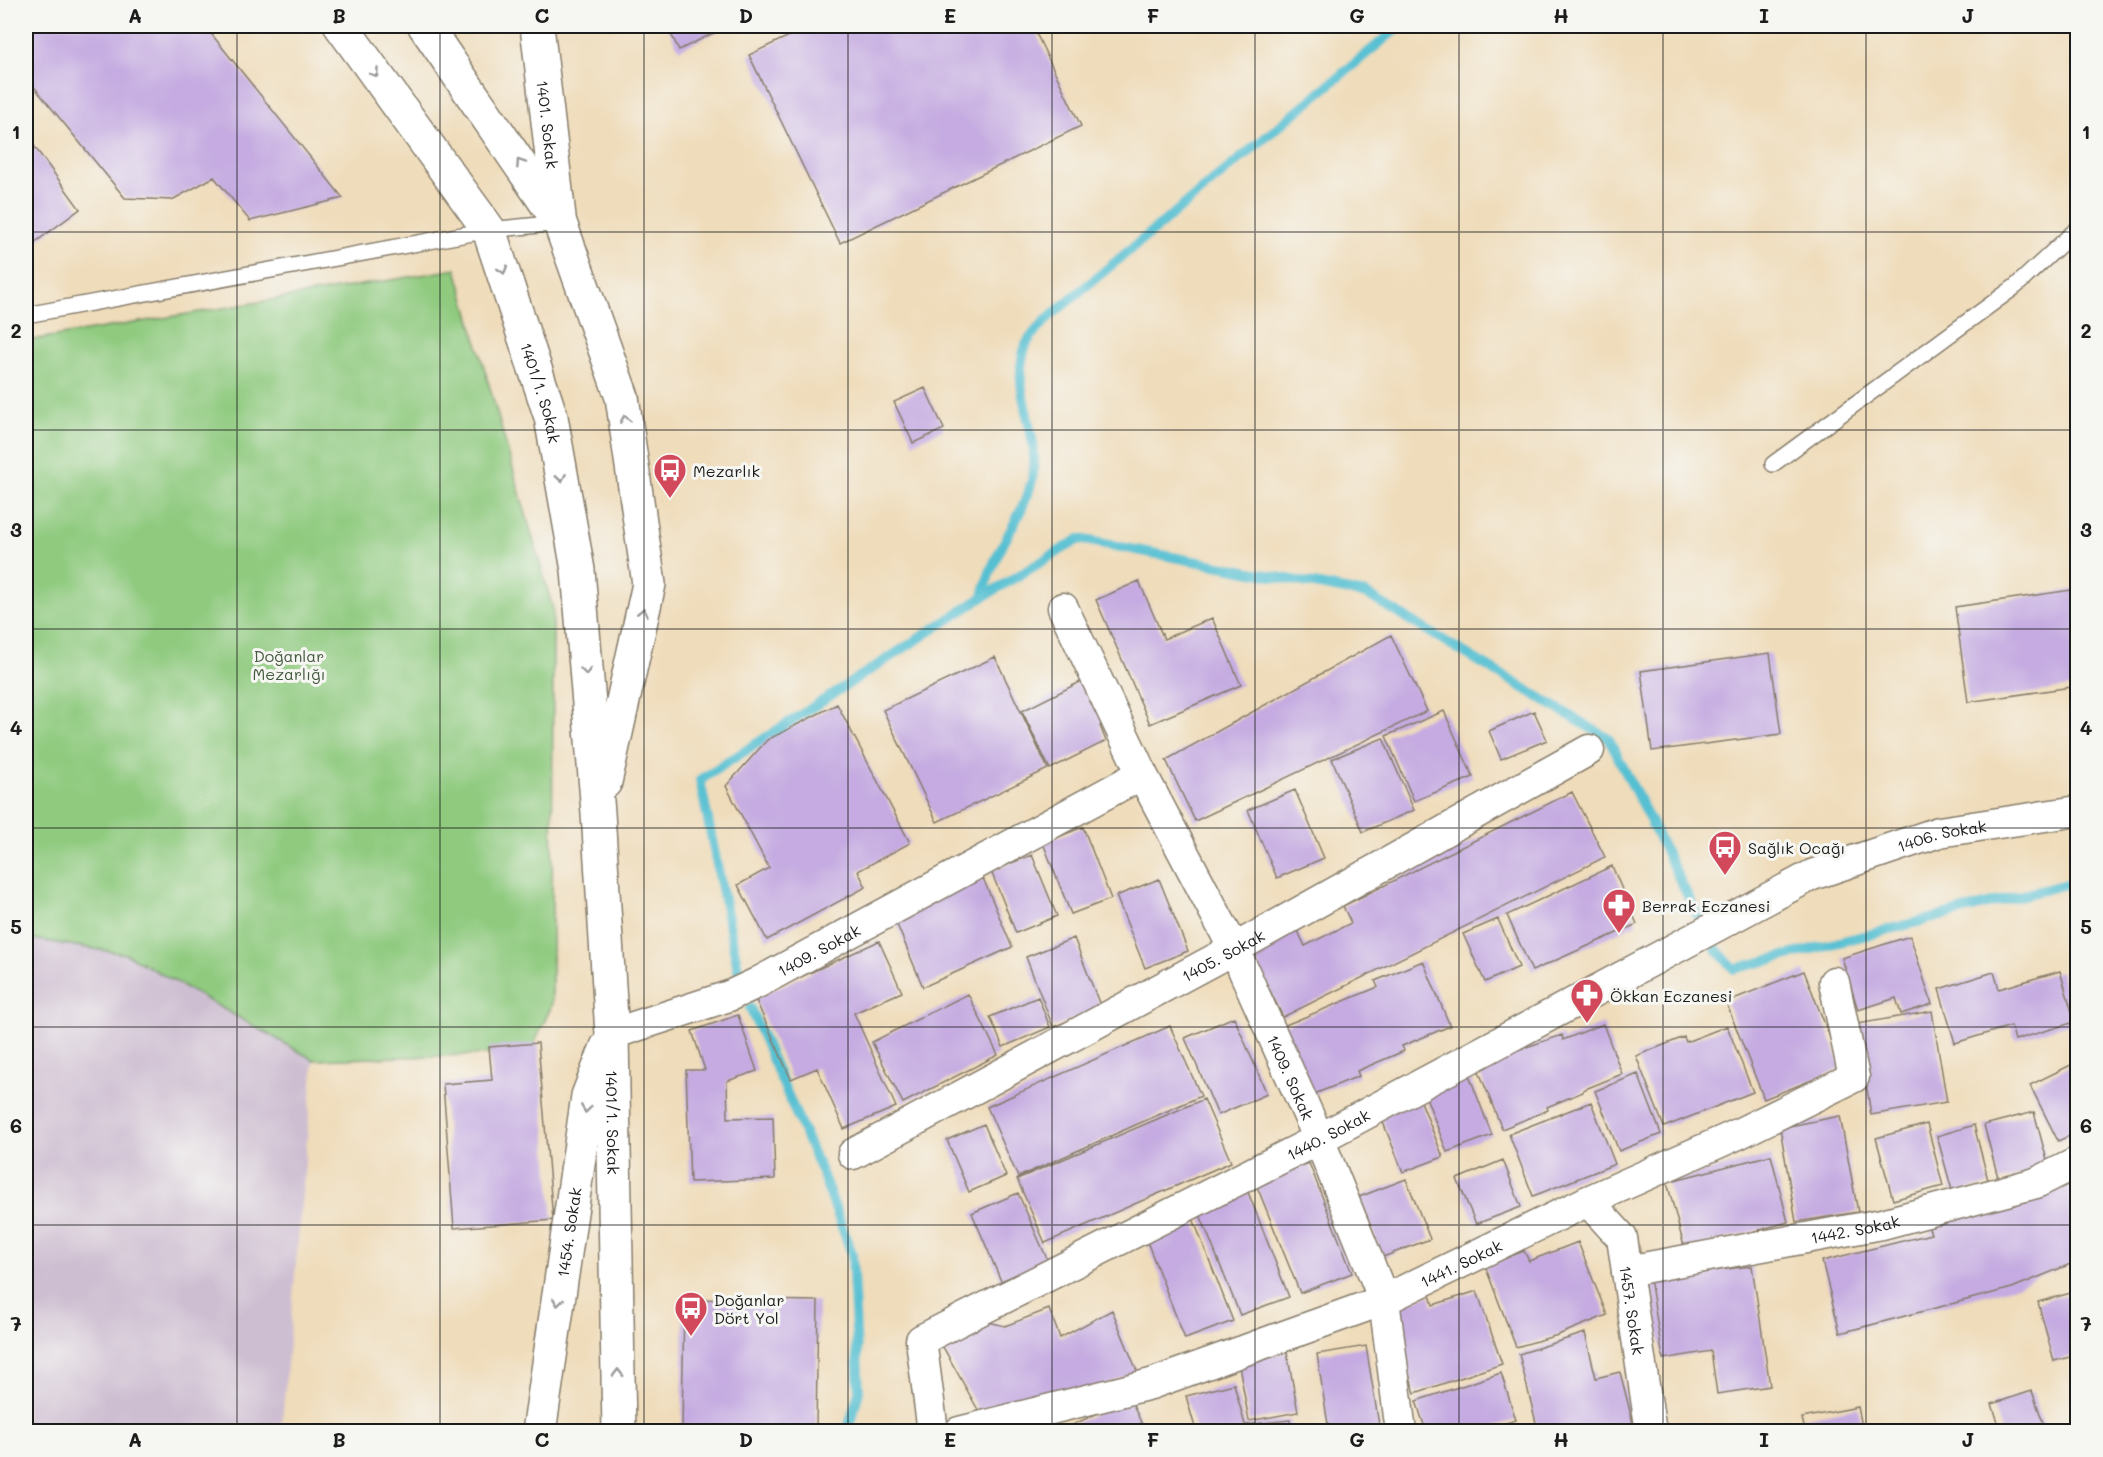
<svg xmlns="http://www.w3.org/2000/svg" width="2103" height="1457" font-family="Mali,sans-serif">
	<style>
		.industrial { fill: #cebed1 }
		.green { fill: #8fca7f; stroke: #56734e; stroke-width: 1.5 }
		.lines { fill: none; stroke-linecap: round; stroke-linejoin: round }
		.stream { stroke: #56c0d2; stroke-width: 10 }
		.building { fill: #c5abe1 }
		.lane-casing { stroke: #867c6b; stroke-width: 18 }
		.street-casing { stroke: #867c6b; stroke-width: 33 }
		.secondary-casing { stroke: #867c6b; stroke-width: 36 }
		.lane { stroke: #fff; stroke-width: 15 }
		.street { stroke: #fff; stroke-width: 30 }
		.secondary { stroke: #fff; stroke-width: 33 }
		.oneway { stroke: #999 }
		.grid { fill: none; stroke: #1c1c1c; stroke-width: 1.5; stroke-opacity: 0.55 }
		.labels { text-anchor: middle; dominant-baseline: central; stroke-width: 6; stroke-linejoin: round; paint-order: stroke }
		.street-label { font-size: 16px; fill: #1c1c1c; stroke: #f6f6f2 }
		.poi-label { font-size: 16px; fill: #1c1c1c; stroke: #f6f6f2; text-anchor: start }
		.park-label { font-size: 16px; fill: #44593f; stroke: #f6f6f2 }
		.neatline { fill: none; stroke: #1c1c1c; stroke-width: 2 }
		.grid-label { font-size: 20px; text-anchor: middle; font-weight: bold; fill: #1c1c1c }
	</style>
	<rect width="100%" height="100%" fill="#f6f6f2"/>
	<filter id="ink" filterUnits="userSpaceOnUse"><feTurbulence type="fractalNoise" baseFrequency=".0167" numOctaves="2"/><feDisplacementMap in="SourceGraphic" scale="12" xChannelSelector="R" yChannelSelector="G"/><feConvolveMatrix kernelMatrix="1 2 1 2 8 2 1 2 1" color-interpolation-filters="sRGB"/></filter>
	<filter id="wash" filterUnits="userSpaceOnUse"><feTurbulence type="fractalNoise" baseFrequency=".008" numOctaves="4" result="noise"/><feDisplacementMap in="SourceGraphic" scale="24" xChannelSelector="R" yChannelSelector="G"/><feGaussianBlur stdDeviation="1.35" result="paint"/><feColorMatrix in="noise" values="0 0 0 0 0 0 0 0 0 0 0 0 0 0 0 0 0 1.4 0 .05"/><feComposite in="paint" operator="in"/></filter>
	<g filter="url(#wash)">
		<rect width="100%" height="100%" fill="#efdcba"/>
		<!-- industrial -->
		<path class="industrial" d="M26,938L126,954L314,1060L282,1422L246,1432L26,1431Z"/>
		<!-- green -->
		<path class="green" d="M456,269L553,609L552,1005L530,1053L314,1060L126,954L26,938V341Z"/>
		<g class="lines">
			<!-- stream -->
			<path class="stream" d="M983,597C990,555 1022,521 1032,480C1043,434 1008,391 1026,345C1030,335 1042,325 1049,317L1400,26
				M1716,949L1734,969L2078,881
				M739,974L700,780L983,597L1079,539L1366,594L1609,739L1698,916
				M750,1008L824,1178L852,1254L859,1392L847,1432"/>
		</g>
		<g id="blocks">
			<!-- building -->
			<path class="building" d="M26,26H205L343,198L250,221L214,177L172,200L125,198L26,77Z
				M667,26H723L724,28L679,50Z
				M810,26H1042L1034,29L1081,126L840,243L749,55Z
				M26,135L80,209L26,249Z
				M925,388L944,429L913,443L894,402Z
				M1139,581L1164,639L1212,618L1241,685L1150,724L1096,600Z
				M2078,589V686L1968,702L1955,607Z
				M1391,635L1427,711L1195,821L1166,760Z
				M1770,653L1781,734L1652,751L1641,671Z
				M995,657L1048,769L937,822L883,710Z
				M1086,679L1107,723L1100,726L1106,741L1050,769L1022,711Z
				M837,704L910,843L858,871L866,887L767,940L738,885L769,868L726,786L767,740Z
				M1444,711L1473,777L1414,801L1386,736Z
				M1534,711L1547,740L1501,759L1489,731Z
				M1383,738L1414,810L1363,832L1332,759Z
				M1295,790L1324,858L1277,878L1248,810Z
				M1572,792L1605,857L1283,1017L1251,952L1297,929L1305,946L1351,923L1343,906Z
				M1083,827L1111,899L1071,914L1043,843Z
				M1032,855L1057,916L1016,933L991,871Z
				M1612,866L1637,924L1532,971L1507,915Z
				M983,878L1012,947L923,987L893,915Z
				M1159,879L1188,951L1145,968L1116,896Z
				M1498,919L1519,967L1485,982L1463,934Z
				M1910,936L1932,1004L1901,1014L1896,998L1858,1010L1842,958Z
				M1074,938L1101,1008L1053,1027L1026,957Z
				M879,941L902,992L854,1013L896,1107L844,1129L817,1068L791,1079L755,998Z
				M1423,961L1450,1026L1402,1046L1404,1051L1357,1071L1359,1076L1312,1095L1283,1026L1378,987L1375,981Z
				M1804,971L1842,1068L1764,1099L1726,1002Z
				M2060,971L2075,1022L2015,1040L2011,1026L1955,1043L1939,989L1994,972L1999,989Z
				M968,994L998,1055L903,1103L872,1042Z
				M1038,997L1050,1027L1003,1047L990,1017Z
				M1932,1011L1947,1102L1871,1115L1857,1024Z
				M738,1015L757,1071L727,1081L728,1118L773,1117L775,1179L690,1182L686,1070H705L692,1031Z
				M1234,1017L1267,1094L1218,1115L1185,1038Z
				M1603,1024L1622,1074L1583,1090V1092L1547,1107L1548,1110L1502,1129L1476,1064L1562,1035L1563,1040Z
				M1170,1026L1201,1096L1018,1177L987,1107Z
				M1727,1026L1753,1092L1664,1127L1636,1056L1684,1037L1686,1042Z
				M538,1043L553,1220L454,1228L443,1084L492,1080L489,1047Z
				M2077,1062L2078,1132L2058,1141L2030,1085Z
				M1638,1074L1661,1134L1619,1151L1595,1091Z
				M1469,1075L1492,1135L1447,1152L1424,1092Z
				M1204,1099L1231,1162L1045,1243L1017,1179Z
				M1420,1099L1443,1157L1403,1172L1380,1115Z
				M1591,1102L1615,1164L1533,1196L1509,1134Z
				M2034,1112L2049,1168L1999,1181L1984,1125Z
				M1840,1116L1858,1212L1796,1222L1780,1128Z
				M984,1124L1006,1176L969,1192L947,1140Z
				M1927,1124L1943,1186L1893,1200L1876,1138Z
				M1974,1125L1989,1184L1953,1194L1937,1136Z
				M1771,1155L1788,1222L1685,1250L1667,1182Z
				M1503,1160L1521,1207L1476,1224L1457,1179Z
				M1309,1163L1352,1273L1300,1293L1256,1184Z
				M2078,1178V1261L2012,1288L1840,1333L1822,1261L1931,1234L1928,1225Z
				M1406,1179L1430,1239L1383,1257L1359,1197Z
				M1248,1192L1289,1297L1240,1315L1199,1212Z
				M1018,1193L1048,1261L1001,1281L972,1213Z
				M1192,1216L1233,1321L1185,1339L1144,1234Z
				M1578,1242L1607,1315L1558,1335L1516,1347L1485,1266L1524,1251L1529,1261Z
				M1752,1266L1770,1386L1717,1394L1711,1351L1663,1359L1650,1278Z
				M1477,1291L1502,1364L1415,1393L1387,1309L1430,1295L1433,1305Z
				M2078,1291V1355L2054,1361L2038,1302Z
				M684,1299L818,1301L816,1431H682Z
				M1049,1309L1060,1338L1112,1310L1137,1371L1083,1394L982,1417L942,1345L988,1322L1005,1326Z
				M1585,1333L1596,1378L1620,1372L1635,1431H1538L1519,1354Z
				M1366,1346L1380,1431H1329L1317,1354Z
				M1287,1352L1298,1412L1249,1421L1238,1360Z
				M1501,1373L1516,1420L1479,1431H1426L1416,1401Z
				M1234,1384L1245,1425L1290,1420L1292,1431H1196L1186,1396Z
				M2032,1391L2046,1431H2001L1992,1404Z
				M1130,1398L1145,1431H1070L1068,1427Z
				M1858,1407L1863,1431H1805L1802,1418Z"/>
		</g>
	</g>
	<g filter="url(#ink)">
		<use href="#blocks" fill-opacity="0" stroke="#867c6b" stroke-width="1.5"/>
		<g class="lines">
			<defs>
				<path id="lane" d="M26,315L489,230L560,223
					M1773,464L2016,286L2078,228"/>
				<g id="street">
					<path d="M1063,608L1142,774"/>
					<path id="s1" d="M612,1034L729,996L757,983L1142,774L1234,949L1319,1139L1384,1300L1401,1432"/>
					<path id="s2" d="M853,1154L1234,949L1589,750"/>
					<path id="s3" d="M1588,1201L1622,1238L1651,1432"/>
					<path id="s4" d="M1627,1271L1882,1224L2036,1183L2078,1162"/>
					<path id="s5" d="M933,1432L921,1340L1319,1139L1812,875L1939,832L2078,811"/>
					<path id="s6" d="M959,1432L1151,1384L1384,1300L1588,1201L1738,1134L1854,1077L1834,982"/>
				</g>
				<g id="secondary">
					<path id="s7" d="M341,26L489,230L551,417L578,570L598,813L612,1034L619,1432"/>
					<path d="M425,26L560,223L622,397L649,584L605,782"/>
					<path id="s8" d="M537,26L559,217"/>
					<path id="s9" d="M539,1432L588,1096L607,1047"/>
				</g>
			</defs>
			<!-- lane casing -->
			<use href="#lane" class="lane-casing"/>
			<!-- street casing -->
			<use href="#street" class="street-casing"/>
			<!-- secondary casing -->
			<use href="#secondary" class="secondary-casing"/>
			<!-- lane -->
			<use href="#lane" class="lane"/>
			<!-- street -->
			<use href="#street" class="street"/>
			<!-- secondary -->
			<use href="#secondary" class="secondary"/>
		</g>
		<!-- one-way arrows -->
		<defs><path id="oneway-chevron" d="M-2-3.5L2.5 0L-2 3.5" fill="none" stroke-width="1.6" stroke-linecap="round" stroke-linejoin="round" transform="scale(1.5)"/></defs>
		<g class="oneway">
			<use href="#oneway-chevron" transform="translate(375 73) rotate(54)"/>
			<use href="#oneway-chevron" transform="translate(520 163) rotate(-124)"/>
			<use href="#oneway-chevron" transform="translate(503 270) rotate(72)"/>
			<use href="#oneway-chevron" transform="translate(625 419) rotate(-98)"/>
			<use href="#oneway-chevron" transform="translate(561 478) rotate(80)"/>
			<use href="#oneway-chevron" transform="translate(643 612) rotate(-77)"/>
			<use href="#oneway-chevron" transform="translate(586 671) rotate(85)"/>
			<use href="#oneway-chevron" transform="translate(586 1109) rotate(98)"/>
			<use href="#oneway-chevron" transform="translate(558 1302) rotate(98)"/>
			<use href="#oneway-chevron" transform="translate(618 1373) rotate(-91)"/>
		</g>
	</g>
	<!-- grid -->
	<path class="grid" d="M237,26V1432M440,26V1432M644,26V1432M848,26V1432M1052,26V1432M1255,26V1432M1459,26V1432M1663,26V1432M1866,26V1432M26,232H2078M26,430H2078M26,629H2078M26,828H2078M26,1027H2078M26,1225H2078"/>
	<!-- icons -->
	<defs>
		<symbol id="bus-pin" viewBox="-11 -11 22 30"><path d="M0 17L-7.5 6A9.5 9.5 0 1 1 7.5 6Z" fill="#d1495b" stroke="#f6f6f2"/><path d="M-5-6H5V4H4V6H2V4H-2V6H-4V4H-5ZM-3.5-4V0h7V-4ZM-3.5 1.2v1.5H-2V1.2ZM2 1.2v1.5H3.5V1.2Z" fill="#fff"/></symbol>
		<symbol id="pharmacy-pin" viewBox="-11 -11 22 30"><path d="M0 17L-7.5 6A9.5 9.5 0 1 1 7.5 6Z" fill="#d1495b" stroke="#f6f6f2"/><path d="M-2-6h4v4h4v4h-4v4h-4v-4h-4v-4h4Z" fill="#fff"/></symbol>
	</defs>
	<g fill-rule="evenodd">
		<use href="#bus-pin" x="651" y="451" width="38" height="52"/>
		<use href="#bus-pin" x="1706" y="828" width="38" height="52"/>
		<use href="#pharmacy-pin" x="1600" y="886" width="38" height="52"/>
		<use href="#pharmacy-pin" x="1568" y="976" width="38" height="52"/>
		<use href="#bus-pin" x="672" y="1289" width="38" height="52"/>
	</g>
	<g class="labels">
		<!-- street labels -->
		<g class="street-label">
			<text stroke="none"><textPath href="#s8" startOffset="99">1401. Sokak</textPath></text>
			<text stroke="none"><textPath href="#s7" startOffset="423">1401/1. Sokak</textPath></text>
			<text stroke="none"><textPath href="#s5" startOffset="1234">1406. Sokak</textPath></text>
			<text stroke="none"><textPath href="#s1" startOffset="224">1409. Sokak</textPath></text>
			<text stroke="none"><textPath href="#s2" startOffset="420">1405. Sokak</textPath></text>
			<text stroke="none"><textPath href="#s1" startOffset="930">1409. Sokak</textPath></text>
			<text stroke="none"><textPath href="#s7" startOffset="1158">1401/1. Sokak</textPath></text>
			<text stroke="none"><textPath href="#s5" startOffset="549">1440. Sokak</textPath></text>
			<text stroke="none"><textPath href="#s4" startOffset="232">1442. Sokak</textPath></text>
			<text stroke="none"><textPath href="#s9" startOffset="202">1454. Sokak</textPath></text>
			<text stroke="none"><textPath href="#s6" startOffset="531">1441. Sokak</textPath></text>
			<text stroke="none"><textPath href="#s3" startOffset="123">1457. Sokak</textPath></text>
		</g>
		<!-- poi labels -->
		<g class="poi-label">
			<text x="693" y="470">Mezarlık</text>
			<text x="1748" y="847">Sağlık Ocağı</text>
			<text x="1642" y="905">Berrak Eczanesi</text>
			<text x="1610" y="995">Ökkan Eczanesi</text>
			<text x="714" y="1299">Doğanlar<tspan x="714" dy="18">Dört Yol</tspan></text>
		</g>
		<!-- park labels -->
		<g class="park-label">
			<text x="289" y="655">Doğanlar<tspan x="289" dy="18">Mezarlığı</tspan></text>
		</g>
	</g>
	<!-- margin -->
	<rect width="2103" height="1457" fill="none" stroke="#f6f6f2" stroke-width="66"/>
	<rect x="33" y="33" width="2037" height="1391" class="neatline"/>
	<g class="grid-label">
		<text x="135" y="23">A</text>
		<text x="339" y="23">B</text>
		<text x="542" y="23">C</text>
		<text x="746" y="23">D</text>
		<text x="950" y="23">E</text>
		<text x="1153" y="23">F</text>
		<text x="1357" y="23">G</text>
		<text x="1561" y="23">H</text>
		<text x="1764" y="23">I</text>
		<text x="1968" y="23">J</text>
		<text x="16" y="139">1</text>
		<text x="2086" y="139">1</text>
		<text x="16" y="338">2</text>
		<text x="2086" y="338">2</text>
		<text x="16" y="537">3</text>
		<text x="2086" y="537">3</text>
		<text x="16" y="735">4</text>
		<text x="2086" y="735">4</text>
		<text x="16" y="934">5</text>
		<text x="2086" y="934">5</text>
		<text x="16" y="1133">6</text>
		<text x="2086" y="1133">6</text>
		<text x="16" y="1331">7</text>
		<text x="2086" y="1331">7</text>
		<text x="135" y="1447">A</text>
		<text x="339" y="1447">B</text>
		<text x="542" y="1447">C</text>
		<text x="746" y="1447">D</text>
		<text x="950" y="1447">E</text>
		<text x="1153" y="1447">F</text>
		<text x="1357" y="1447">G</text>
		<text x="1561" y="1447">H</text>
		<text x="1764" y="1447">I</text>
		<text x="1968" y="1447">J</text>
	</g>
</svg>
